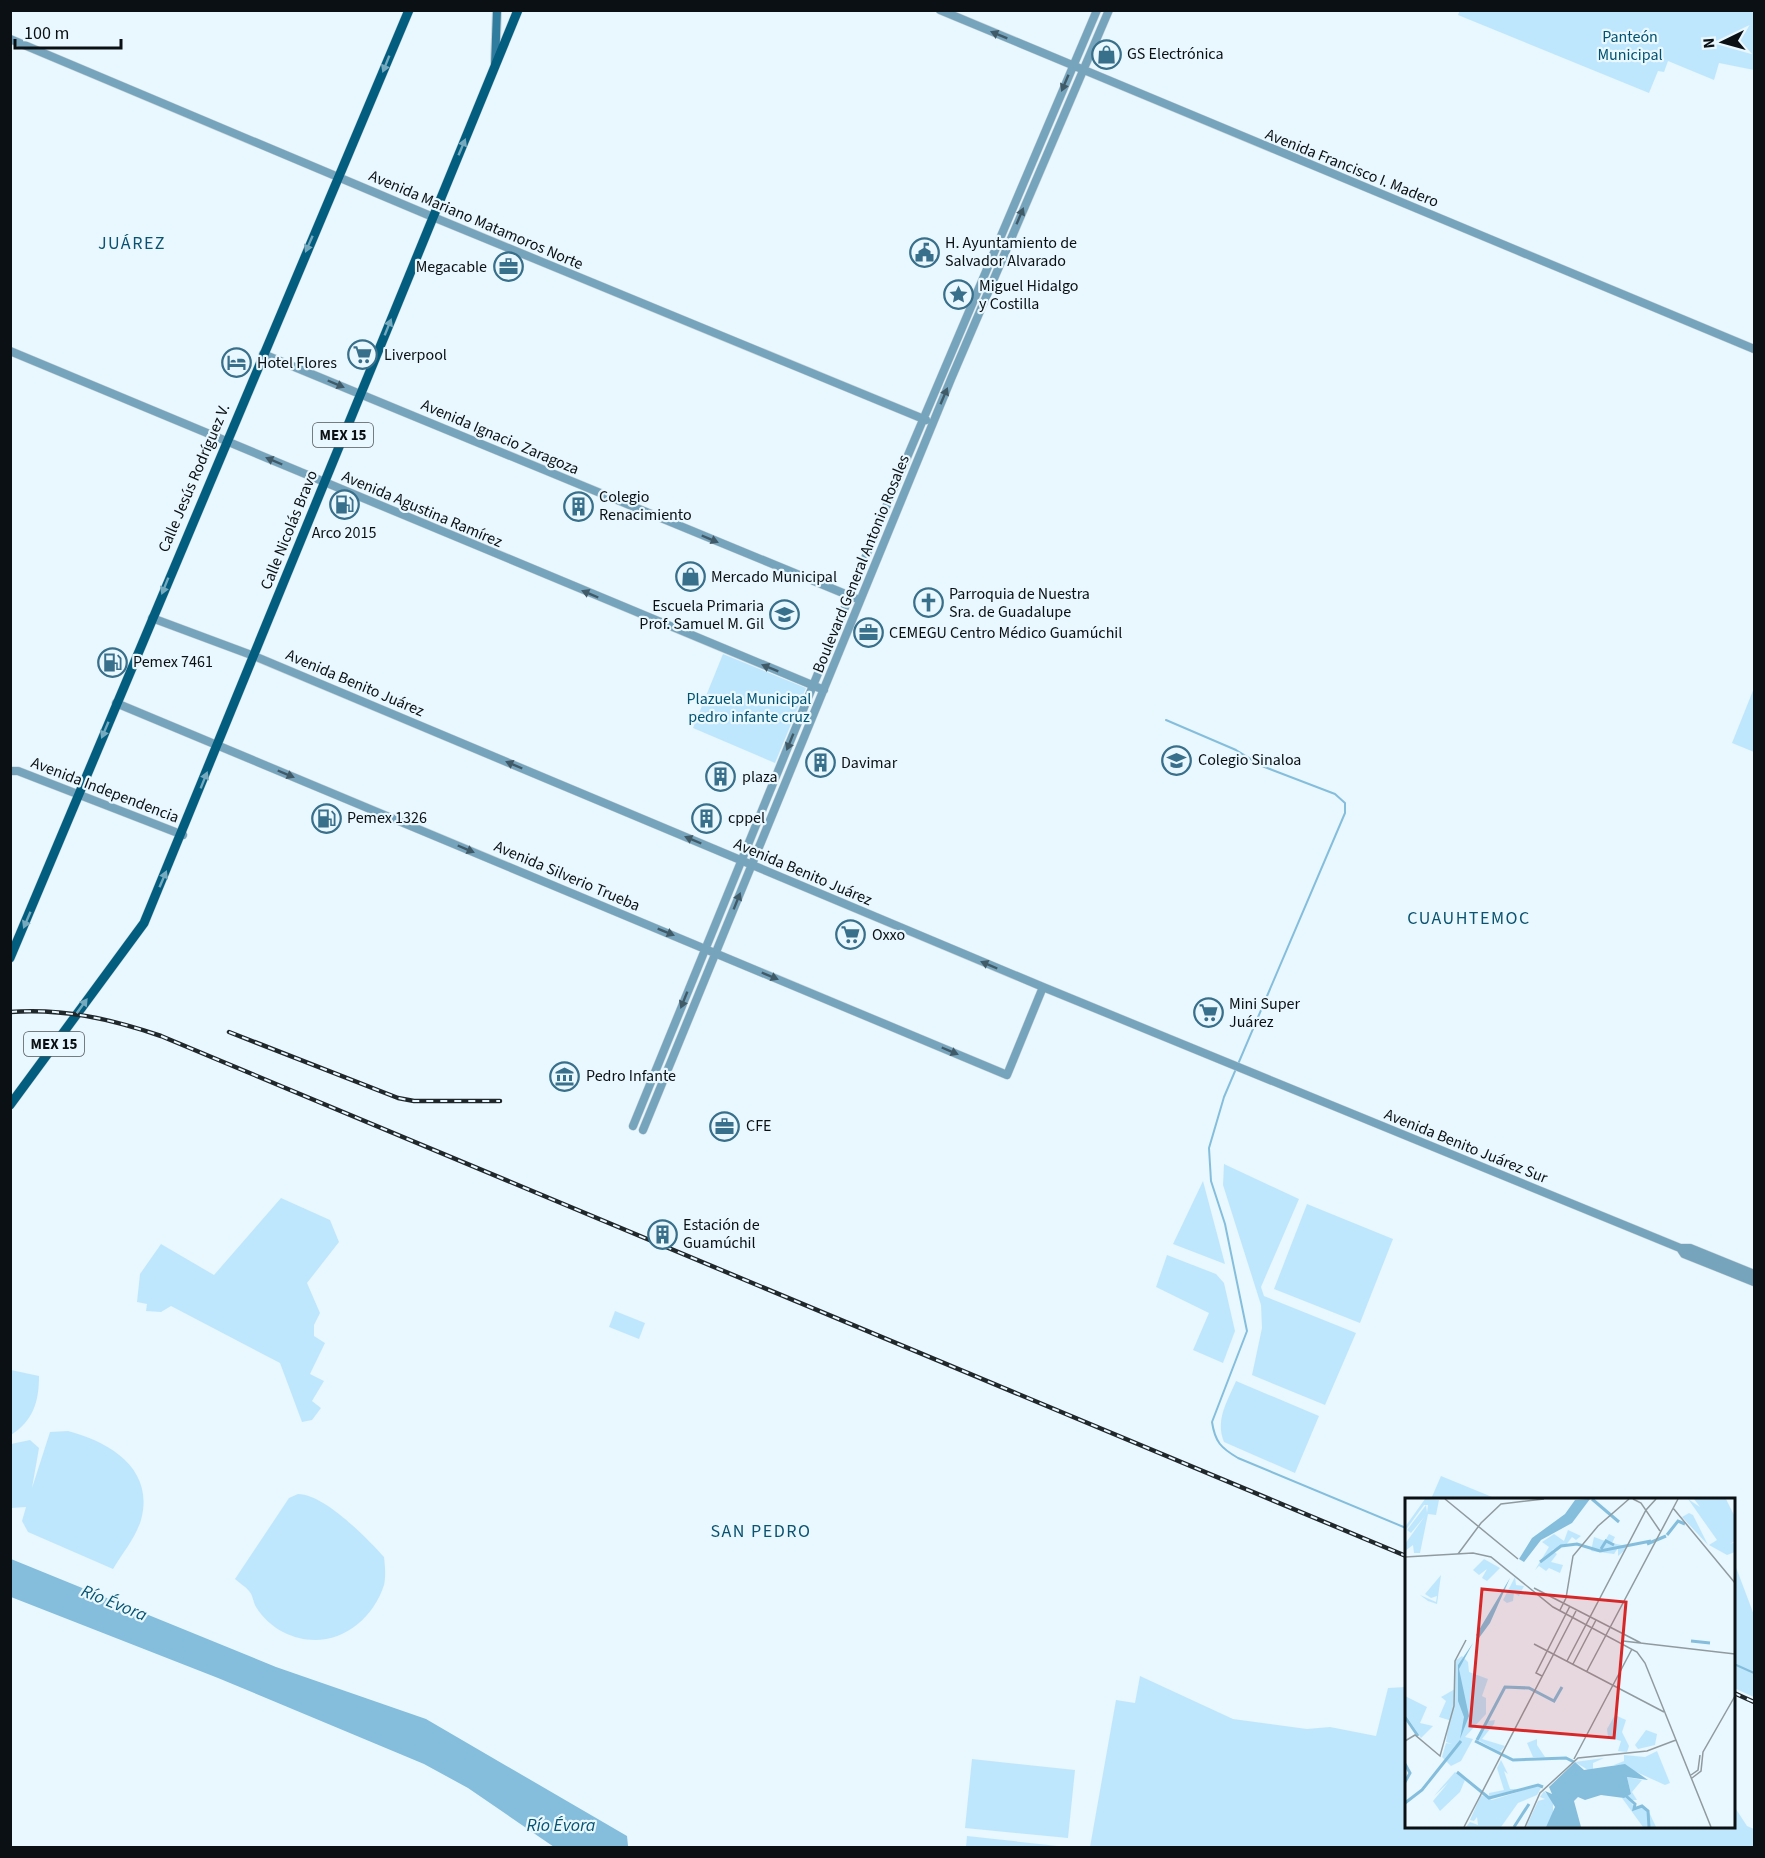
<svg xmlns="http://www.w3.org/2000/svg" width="1765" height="1858" font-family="'Source Sans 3',sans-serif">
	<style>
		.green { fill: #bee7fd }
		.water { fill: #84bedc }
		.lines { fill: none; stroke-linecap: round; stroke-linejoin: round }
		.stream { stroke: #84bedc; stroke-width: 2 }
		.tertiary-casing { stroke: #c5d2d8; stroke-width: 9 }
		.secondary-casing { stroke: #c5d2d8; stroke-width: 10 }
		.primary-casing { stroke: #c5d2d8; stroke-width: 10 }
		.tertiary { stroke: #76a4bc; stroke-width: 8 }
		.secondary { stroke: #307c9f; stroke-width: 8 }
		.primary { stroke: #025d7f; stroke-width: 9 }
		.rail-casing { stroke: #21282c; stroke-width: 4.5 }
		.rail { stroke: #e9f7fe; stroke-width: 2; stroke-dasharray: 7; stroke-linecap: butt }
		.oneway { fill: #405a68 }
		.oneway2 { fill: #76aabe }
		.labels { text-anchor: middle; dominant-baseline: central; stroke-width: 4.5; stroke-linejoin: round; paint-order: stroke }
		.shield { fill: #e9f7fe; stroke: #4d555a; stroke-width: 1.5 }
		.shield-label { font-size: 15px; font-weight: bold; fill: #0a1013 }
		.park-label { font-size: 16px; fill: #015270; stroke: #e9f7fe }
		.poi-label { font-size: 16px; fill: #0a1013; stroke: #e9f7fe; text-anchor: start }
		.street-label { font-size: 16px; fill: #0a1013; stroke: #e9f7fe }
		.neighbourhood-label { font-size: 18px; letter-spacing: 1.5px; fill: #0a526f; stroke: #e9f7fe }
		.water-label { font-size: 18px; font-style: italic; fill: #035371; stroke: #e9f7fe }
		.inset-river { fill: none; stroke: #84bedc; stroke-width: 3 }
		.inset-road { fill: none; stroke: #909ba0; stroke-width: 1.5 }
		.view { fill: #d62828; fill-opacity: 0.15; stroke: #d62828; stroke-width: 3 }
		.inset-edge { fill: none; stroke: #0a1013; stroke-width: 3 }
	</style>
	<rect width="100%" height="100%" fill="#e9f7fe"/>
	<!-- green -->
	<path class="green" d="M1460,10L1754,11V70L1719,63L1714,80L1668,61L1664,72L1658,71L1649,93L1458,15Z
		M723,654L806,688L775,763L693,728Z
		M1754,688V752L1732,743Z
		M1224,1164L1299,1199L1261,1287L1264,1296L1356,1333L1325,1405L1252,1375L1262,1328L1261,1305L1223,1185Z
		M1203,1181L1225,1264L1173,1244Z
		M281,1198L330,1220L339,1242L307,1283L320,1313L314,1325V1336L325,1343L310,1374L324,1381L312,1401L321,1408L312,1420L302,1422L280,1363L171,1306L161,1312L146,1311L147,1304L137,1302L140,1274L161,1244L214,1275Z
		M1307,1204L1393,1239L1360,1323L1274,1289Z
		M1167,1255L1216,1274L1224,1283L1235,1331L1223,1363L1193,1350L1209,1313L1156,1287Z
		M615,1311L645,1323L639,1339L609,1327Z
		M11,1370L39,1376C39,1402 33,1421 11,1435Z
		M1236,1381L1319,1416L1295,1473L1224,1442C1215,1420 1227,1402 1236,1381Z
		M68,1431C110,1442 155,1469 141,1520C136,1537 122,1554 113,1569L28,1532L22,1521L26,1507L11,1508V1444L30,1440L39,1448L32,1488L50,1432Z
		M1441,1476L1497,1499H1431Z
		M298,1494C324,1494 367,1538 384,1557C385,1566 386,1576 384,1585C370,1628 326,1654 283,1632C273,1627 262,1617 256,1607C253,1602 253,1595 249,1591C245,1586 239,1583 235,1579L289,1498Z
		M1734,1562L1754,1615V1697L1734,1688Z
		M1140,1676L1233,1719L1307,1729L1330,1727L1376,1736L1388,1688L1406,1687V1826H1734V1806L1747,1826L1754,1829V1847H1090L1116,1700L1135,1703Z
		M972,1759L1075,1770L1068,1838L965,1828Z
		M967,1836L1067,1847H966Z"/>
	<!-- water -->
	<path class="water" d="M11,1559L276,1667L426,1719L627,1836L628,1846L554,1847L468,1788L424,1764L218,1678L11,1597Z"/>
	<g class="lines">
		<!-- stream -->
		<path class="stream" d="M1166,720L1236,750L1262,766L1335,794L1345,803V813L1224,1097L1209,1148L1211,1181L1225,1224L1247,1331L1212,1422C1215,1442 1221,1448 1238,1458L1406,1528
			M1734,1664L1754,1673"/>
		<defs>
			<path id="tertiary" d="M940,10L1754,349
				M10,39L433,217L926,420
				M10,351L824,690
				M263,354L855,598
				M152,618L254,656L1043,987L1641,1232L1680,1248H1690L1754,1274
				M116,703L1007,1075L1043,987
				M10,771H18L183,835
				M633,1126L886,507L1097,10
				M643,1130L951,379L1109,10
				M1680,1248L1684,1254L1754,1282"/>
			<path id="secondary" d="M495,65L497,10"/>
			<path id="primary" d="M10,958L409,10
				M10,1105L144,923L518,10"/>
		</defs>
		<!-- tertiary casing -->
		<use href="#tertiary" class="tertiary-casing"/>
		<!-- secondary casing -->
		<use href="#secondary" class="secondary-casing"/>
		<!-- primary casing -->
		<use href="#primary" class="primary-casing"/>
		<!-- tertiary -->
		<use href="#tertiary" class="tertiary"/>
		<!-- secondary -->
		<use href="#secondary" class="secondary"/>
		<!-- primary -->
		<use href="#primary" class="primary"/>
		<defs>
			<path id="rail" d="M10,1012C63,1008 111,1019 161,1036L1406,1556
				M229,1032L398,1098L414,1101H500
				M1734,1693L1754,1702"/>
		</defs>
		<!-- rail casing -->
		<use href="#rail" class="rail-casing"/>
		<!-- rail -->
		<use href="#rail" class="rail"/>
	</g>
	<!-- one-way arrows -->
	<defs><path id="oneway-solid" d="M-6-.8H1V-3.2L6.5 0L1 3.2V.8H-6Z" transform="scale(1.5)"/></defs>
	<g class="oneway">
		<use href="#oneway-solid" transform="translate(999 35) rotate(-158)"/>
		<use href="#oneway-solid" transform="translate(1065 83) rotate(113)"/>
		<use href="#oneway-solid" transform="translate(1020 216) rotate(-67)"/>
		<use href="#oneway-solid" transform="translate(336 384) rotate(23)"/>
		<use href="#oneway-solid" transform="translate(944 396) rotate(-67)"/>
		<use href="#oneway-solid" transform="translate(274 461) rotate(-157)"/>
		<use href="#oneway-solid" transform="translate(710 539) rotate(23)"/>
		<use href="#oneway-solid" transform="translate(590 594) rotate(-157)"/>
		<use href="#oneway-solid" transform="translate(770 668) rotate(-158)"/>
		<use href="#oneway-solid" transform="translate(790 742) rotate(112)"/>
		<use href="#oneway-solid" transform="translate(514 765) rotate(-157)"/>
		<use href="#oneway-solid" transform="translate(286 774) rotate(23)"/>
		<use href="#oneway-solid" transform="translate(693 840) rotate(-157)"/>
		<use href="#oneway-solid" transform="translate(466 849) rotate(23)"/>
		<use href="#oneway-solid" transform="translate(737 901) rotate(-68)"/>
		<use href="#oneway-solid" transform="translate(666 932) rotate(22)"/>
		<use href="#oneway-solid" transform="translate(989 965) rotate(-157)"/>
		<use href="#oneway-solid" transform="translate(770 976) rotate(23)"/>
		<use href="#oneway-solid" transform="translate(684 1000) rotate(112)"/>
		<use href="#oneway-solid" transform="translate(950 1051) rotate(23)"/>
	</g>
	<g class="oneway2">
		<use href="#oneway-solid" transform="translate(386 64) rotate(112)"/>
		<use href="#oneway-solid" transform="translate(462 147) rotate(-67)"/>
		<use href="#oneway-solid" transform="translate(309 244) rotate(114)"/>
		<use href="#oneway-solid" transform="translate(388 327) rotate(-68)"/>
		<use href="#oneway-solid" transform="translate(165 586) rotate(112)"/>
		<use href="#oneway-solid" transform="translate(105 730) rotate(113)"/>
		<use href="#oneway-solid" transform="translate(204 780) rotate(-68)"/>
		<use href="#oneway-solid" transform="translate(163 879) rotate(-67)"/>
		<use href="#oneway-solid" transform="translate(27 920) rotate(113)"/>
		<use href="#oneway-solid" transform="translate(82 1006) rotate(-54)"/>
	</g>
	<!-- icons -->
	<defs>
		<symbol id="shop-ring" viewBox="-11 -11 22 22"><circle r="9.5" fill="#e9f7fe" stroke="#386f8a" stroke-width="1.5"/><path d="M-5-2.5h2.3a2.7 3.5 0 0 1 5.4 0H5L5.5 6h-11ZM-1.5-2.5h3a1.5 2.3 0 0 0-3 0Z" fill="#386f8a"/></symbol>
		<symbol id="civic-ring" viewBox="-11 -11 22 22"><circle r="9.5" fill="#e9f7fe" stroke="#386f8a" stroke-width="1.5"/><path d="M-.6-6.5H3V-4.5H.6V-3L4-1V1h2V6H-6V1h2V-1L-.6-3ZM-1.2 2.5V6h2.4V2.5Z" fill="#386f8a"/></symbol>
		<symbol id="office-ring" viewBox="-11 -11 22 22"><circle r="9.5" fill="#e9f7fe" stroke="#386f8a" stroke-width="1.5"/><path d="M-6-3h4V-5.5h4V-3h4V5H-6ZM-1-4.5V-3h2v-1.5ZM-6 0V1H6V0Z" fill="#386f8a"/></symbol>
		<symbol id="sight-ring" viewBox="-11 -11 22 22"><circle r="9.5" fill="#e9f7fe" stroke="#386f8a" stroke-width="1.5"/><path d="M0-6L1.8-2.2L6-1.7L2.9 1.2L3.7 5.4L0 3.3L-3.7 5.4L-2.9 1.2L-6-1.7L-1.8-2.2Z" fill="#386f8a"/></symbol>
		<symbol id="supermarket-ring" viewBox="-11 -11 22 22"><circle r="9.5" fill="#e9f7fe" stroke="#386f8a" stroke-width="1.5"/><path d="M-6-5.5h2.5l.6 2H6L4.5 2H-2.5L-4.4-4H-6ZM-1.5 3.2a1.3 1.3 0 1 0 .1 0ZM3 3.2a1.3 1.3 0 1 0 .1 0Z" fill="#386f8a"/></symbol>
		<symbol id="hotel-ring" viewBox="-11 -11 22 22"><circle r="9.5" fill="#e9f7fe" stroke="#386f8a" stroke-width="1.5"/><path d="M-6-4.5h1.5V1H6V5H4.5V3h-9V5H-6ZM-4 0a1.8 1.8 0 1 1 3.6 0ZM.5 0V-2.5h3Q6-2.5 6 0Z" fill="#386f8a"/></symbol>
		<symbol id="fuel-ring" viewBox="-11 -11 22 22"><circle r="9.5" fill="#e9f7fe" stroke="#386f8a" stroke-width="1.5"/><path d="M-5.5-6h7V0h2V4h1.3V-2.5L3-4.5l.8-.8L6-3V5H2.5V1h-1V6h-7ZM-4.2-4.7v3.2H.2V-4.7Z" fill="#386f8a"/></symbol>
		<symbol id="building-ring" viewBox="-11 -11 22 22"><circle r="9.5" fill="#e9f7fe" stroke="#386f8a" stroke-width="1.5"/><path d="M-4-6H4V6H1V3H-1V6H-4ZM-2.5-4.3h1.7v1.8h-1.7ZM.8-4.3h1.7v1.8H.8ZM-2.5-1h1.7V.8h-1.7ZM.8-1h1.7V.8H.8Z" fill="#386f8a"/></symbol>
		<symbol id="church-ring" viewBox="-11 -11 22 22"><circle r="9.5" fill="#e9f7fe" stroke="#386f8a" stroke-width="1.5"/><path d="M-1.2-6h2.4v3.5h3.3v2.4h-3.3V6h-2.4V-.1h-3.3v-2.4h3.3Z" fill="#386f8a"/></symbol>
		<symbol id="school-ring" viewBox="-11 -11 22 22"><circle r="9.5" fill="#e9f7fe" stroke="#386f8a" stroke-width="1.5"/><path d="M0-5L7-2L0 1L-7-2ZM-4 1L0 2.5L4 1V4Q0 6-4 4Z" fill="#386f8a"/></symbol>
		<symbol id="museum-ring" viewBox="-11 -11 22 22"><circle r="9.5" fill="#e9f7fe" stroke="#386f8a" stroke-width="1.5"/><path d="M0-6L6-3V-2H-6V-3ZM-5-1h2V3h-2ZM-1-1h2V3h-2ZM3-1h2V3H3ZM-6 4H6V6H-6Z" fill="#386f8a"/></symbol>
	</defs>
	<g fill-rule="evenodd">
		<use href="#shop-ring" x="1090" y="38" width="33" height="33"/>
		<use href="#civic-ring" x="908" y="236" width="33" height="33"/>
		<use href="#office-ring" x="492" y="250" width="33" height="33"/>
		<use href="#sight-ring" x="942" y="278" width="33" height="33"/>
		<use href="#supermarket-ring" x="346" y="338" width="33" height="33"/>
		<use href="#hotel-ring" x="220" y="346" width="33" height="33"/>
		<use href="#fuel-ring" x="328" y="488" width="33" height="33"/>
		<use href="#building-ring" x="562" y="490" width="33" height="33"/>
		<use href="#shop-ring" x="674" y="560" width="33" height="33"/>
		<use href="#church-ring" x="912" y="586" width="33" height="33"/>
		<use href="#school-ring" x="768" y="598" width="33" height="33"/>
		<use href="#office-ring" x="852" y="616" width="33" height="33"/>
		<use href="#fuel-ring" x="96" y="646" width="33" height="33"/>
		<use href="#school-ring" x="1160" y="744" width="33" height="33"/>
		<use href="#building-ring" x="804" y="746" width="33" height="33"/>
		<use href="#building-ring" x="704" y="760" width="33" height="33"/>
		<use href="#fuel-ring" x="310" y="802" width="33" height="33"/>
		<use href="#building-ring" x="690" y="802" width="33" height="33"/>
		<use href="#supermarket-ring" x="834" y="918" width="33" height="33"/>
		<use href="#supermarket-ring" x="1192" y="996" width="33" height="33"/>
		<use href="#museum-ring" x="548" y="1060" width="33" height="33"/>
		<use href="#office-ring" x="708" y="1110" width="33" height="33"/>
		<use href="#building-ring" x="646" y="1218" width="33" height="33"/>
	</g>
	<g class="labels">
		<!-- shield labels -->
		<g class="shield">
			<rect x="313" y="423" width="60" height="24" rx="4.5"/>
			<rect x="24" y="1032" width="60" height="24" rx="4.5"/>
		</g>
		<g class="shield-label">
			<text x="343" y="435">MEX 15</text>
			<text x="54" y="1044">MEX 15</text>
		</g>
		<!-- park labels -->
		<g class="park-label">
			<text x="1630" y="37">Panteón<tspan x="1630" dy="18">Municipal</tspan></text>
			<text x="749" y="699">Plazuela Municipal<tspan x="749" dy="18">pedro infante cruz</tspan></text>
		</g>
		<!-- poi labels -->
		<g class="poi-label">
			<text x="1127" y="54">GS Electrónica</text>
			<text x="945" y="243">H. Ayuntamiento de<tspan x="945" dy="18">Salvador Alvarado</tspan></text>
			<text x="487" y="267" text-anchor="end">Megacable</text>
			<text x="979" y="286">Miguel Hidalgo<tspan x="979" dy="18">y Costilla</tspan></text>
			<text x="384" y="355">Liverpool</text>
			<text x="257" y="363">Hotel Flores</text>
			<text x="599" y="497">Colegio<tspan x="599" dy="18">Renacimiento</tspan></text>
			<text x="344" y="533" text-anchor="middle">Arco 2015</text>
			<text x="711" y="577">Mercado Municipal</text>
			<text x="949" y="594">Parroquia de Nuestra<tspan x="949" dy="18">Sra. de Guadalupe</tspan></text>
			<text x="764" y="606" text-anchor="end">Escuela Primaria<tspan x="764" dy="18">Prof. Samuel M. Gil</tspan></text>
			<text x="889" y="633">CEMEGU Centro Médico Guamúchil</text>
			<text x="133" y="662">Pemex 7461</text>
			<text x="1198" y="760">Colegio Sinaloa</text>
			<text x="841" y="763">Davimar</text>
			<text x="742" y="777">plaza</text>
			<text x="347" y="818">Pemex 1326</text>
			<text x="728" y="818">cppel</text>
			<text x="872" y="935">Oxxo</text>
			<text x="1229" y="1004">Mini Super<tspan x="1229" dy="18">Juárez</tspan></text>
			<text x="586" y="1076">Pedro Infante</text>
			<text x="746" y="1126">CFE</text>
			<text x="683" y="1225">Estación de<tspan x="683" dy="18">Guamúchil</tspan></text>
		</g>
		<!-- street labels -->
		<g class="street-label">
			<text transform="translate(1352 168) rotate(22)">Avenida Francisco I. Madero</text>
			<text transform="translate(476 220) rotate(23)">Avenida Mariano Matamoros Norte</text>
			<text transform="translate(500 437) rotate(23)">Avenida Ignacio Zaragoza</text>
			<text transform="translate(194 478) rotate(-67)">Calle Jesús Rodríguez V.</text>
			<text transform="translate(422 509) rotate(23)">Avenida Agustina Ramírez</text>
			<text transform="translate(289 530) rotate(-68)">Calle Nicolás Bravo</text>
			<text transform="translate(861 564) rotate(-68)">Boulevard General Antonio Rosales</text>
			<text transform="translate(355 683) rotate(23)">Avenida Benito Juárez</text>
			<text transform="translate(105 790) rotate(21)">Avenida Independencia</text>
			<text transform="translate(803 872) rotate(23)">Avenida Benito Juárez</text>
			<text transform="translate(567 876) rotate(23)">Avenida Silverio Trueba</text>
			<text transform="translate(1466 1146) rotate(22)">Avenida Benito Juárez Sur</text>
		</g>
		<!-- neighbourhood labels -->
		<g class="neighbourhood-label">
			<text x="132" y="243">JUÁREZ</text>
			<text x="1469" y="918">CUAUHTEMOC</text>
			<text x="761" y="1531">SAN PEDRO</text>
		</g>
		<!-- water labels -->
		<g class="water-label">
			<text transform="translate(114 1603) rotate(22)">Río Évora</text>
			<text x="561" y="1825">Río Évora</text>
		</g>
	</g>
	<!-- overview -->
	<g transform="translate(1405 1498)">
		<rect width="330" height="330" fill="#e9f7fe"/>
		<path d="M20,1L34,2L31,17L23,16L15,55H9L8,47L0,53V46L20,18L6,35L2,32L21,7L22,15L23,7H19L0,33V29ZM283,1L295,9L289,1H321L330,19V43L325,46L330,44V54L322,57L304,47L312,42ZM284,15L288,17L303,47L277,19ZM163,32L176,38L171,42L167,39L161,47L147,52L152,56L146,64L158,67L155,75L144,70L141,73L134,68L130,72L144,49L137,44L149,36L159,43ZM204,36L210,39L207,45L221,48L219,53L213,58V50L209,56L186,53L189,39L200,43ZM79,61L95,70L82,83L77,80L82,71L74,77L68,72ZM36,77L32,106L23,103L15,97L31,104L32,98L26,100L20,96ZM110,79L111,87L119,88L114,98L109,95L108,103L102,105L98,102ZM57,158L63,164L64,174L83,181L77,198L81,200V216L60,239L68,241L56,263L46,268L37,259L41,245L47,246L41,244L44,222L34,219L41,203L36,199L50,191V163ZM0,198L22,209L15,225L28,228L16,240L0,216ZM86,215L84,223L90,222L89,226L77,241L100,248L95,254L71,241ZM210,217L221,222L217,234L224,248L222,254L213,253L216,243L203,239L202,231ZM241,232L252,236L250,247L233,251L230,247ZM132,241V247L140,259H128L122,245ZM252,253L265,285L260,287L216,267H209L219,263V257L240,259ZM199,260L188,265V271L183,272L170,264ZM96,262L103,276L99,273L105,291H113L84,299V295L99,292L92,270ZM50,274L60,282L55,294L35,313L28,303L43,285L29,298ZM222,279L237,282L227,294L232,302H225L230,311L236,307L244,314L251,329H238L217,300L226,296ZM132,288L136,290L132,297L113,305L96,329H61L65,324L73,327L72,319L69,323L65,322L76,297L87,302ZM139,293L148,303V315L141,329H121L133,303L140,301L135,299Z" fill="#bee7fd"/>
		<path d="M185,1L167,25L136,42L119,64L114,61L127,40L160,16L170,2ZM105,80L85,125L74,140L71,137ZM68,145L54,171L64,218L55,241L59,219L53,203V167ZM170,264L179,272L220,266L243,282L222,279L226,296L219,300L196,297L180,302L173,299L169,303L176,329H141L150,309L140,293L147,296L144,289Z" fill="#84bedc"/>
		<path class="inset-river" d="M187,1L214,24M262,37L273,23L280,26M242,46L261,38M196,51L201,43L209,47M135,64L156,48L172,46L195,53L246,43M286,143L305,145M0,219L13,238M72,242L100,189L124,190L149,203L157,189M70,243L108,262L161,260L169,264M0,266L5,275L0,284M52,274L84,300L133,287L138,289M220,297L230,306L229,311L237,308L243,313L244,329M0,305L17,292L56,243M109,329L124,306"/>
		<path class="inset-road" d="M40,1L113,61M228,1L236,5L255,33M268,10L330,85M53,56L76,25L96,6L139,1M0,59L68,55L86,59L148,109L232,154L240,165L306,329M129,90L236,145M155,112L161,100L168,58L193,28L224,1M218,143L330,156M129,146L259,214M162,163L241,12L251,1M168,166L191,122M182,173L273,1M137,178L131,175L165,108M0,243L10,237L35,258L49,208L50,163L61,142M169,261L227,151M286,277L293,272L295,257M287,280L296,273L298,254L330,198M59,329L171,113M120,329L135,295L173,260L242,253L271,242"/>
		<path class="view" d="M77,91L221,104L209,240L65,228Z"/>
		<rect width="330" height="330" class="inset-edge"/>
	</g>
	<!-- border -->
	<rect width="1765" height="1858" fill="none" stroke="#0a1013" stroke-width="24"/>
	<!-- north arrow -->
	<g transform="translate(1723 42) rotate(265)" stroke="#e9f7fe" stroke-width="4.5" paint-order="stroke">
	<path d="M0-4.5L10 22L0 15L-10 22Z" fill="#0a1013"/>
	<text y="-9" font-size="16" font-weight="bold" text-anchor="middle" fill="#0a1013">N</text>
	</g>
	<!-- scale -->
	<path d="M15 39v9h106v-9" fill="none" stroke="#0a1013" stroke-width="3"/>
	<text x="24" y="39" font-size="18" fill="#0a1013" stroke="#e9f7fe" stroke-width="4.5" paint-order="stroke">100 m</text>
</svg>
